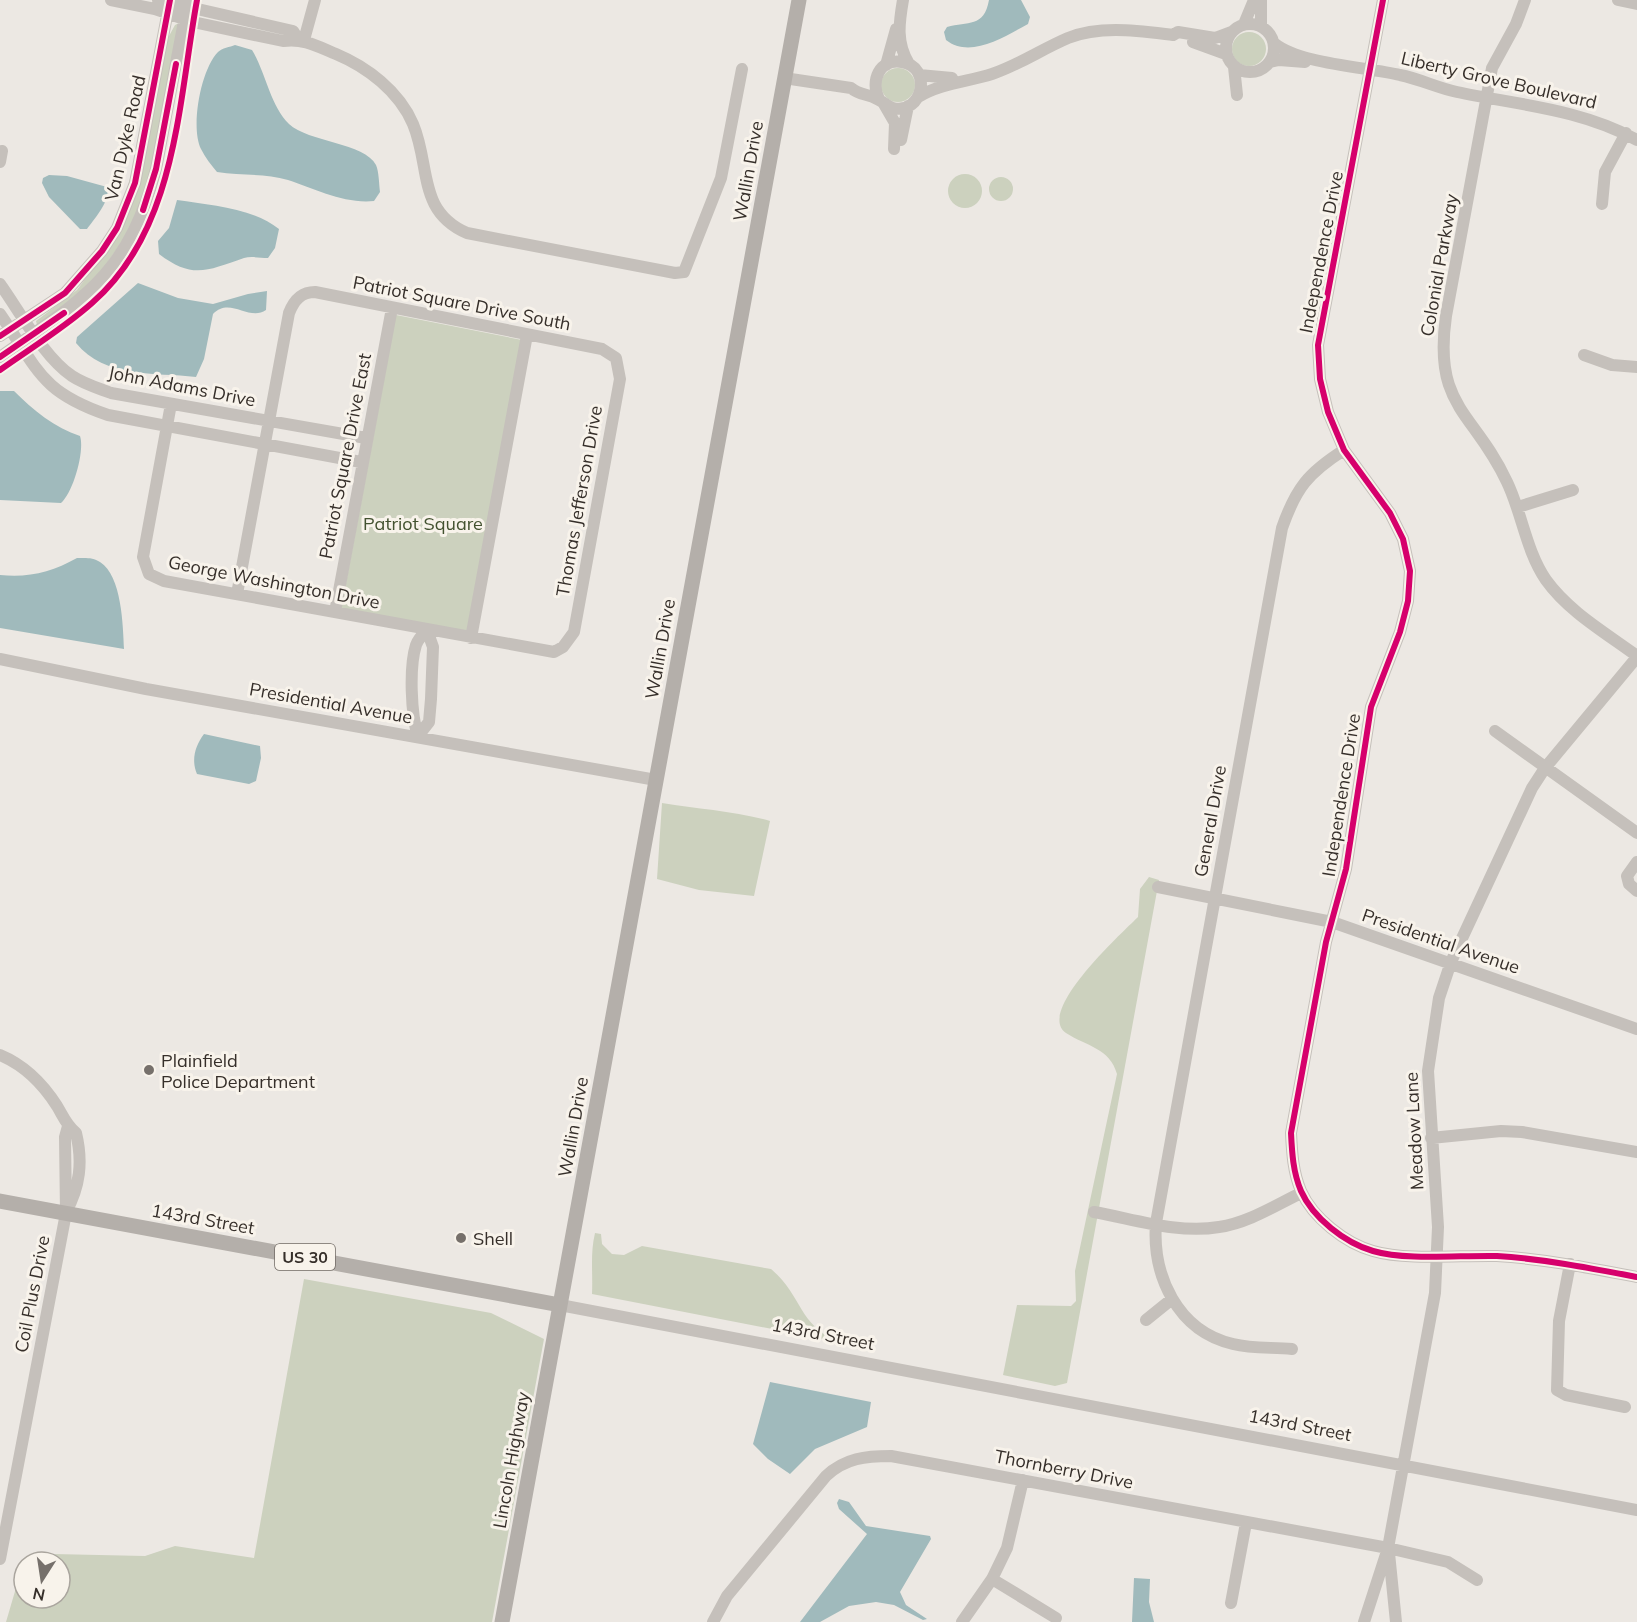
<svg xmlns="http://www.w3.org/2000/svg" width="1637" height="1622" font-family="Mulish,sans-serif">
	<style>
		.green { fill: #ccd1be }
		.water { fill: #a0babc }
		.lines { fill: none; stroke-linecap: round; stroke-linejoin: round }
		.minor { stroke: #c5c0bb; stroke-width: 12 }
		.major { stroke: #b4afaa; stroke-width: 15 }
		.cycleway-casing { stroke: #f8f3eb; stroke-width: 10 }
		.cycleway { stroke: #d6006c; stroke-width: 6 }
		.poi-dot { fill: #76706b; stroke: #f8f3eb; stroke-width: 2 }
		.labels { text-anchor: middle; dominant-baseline: central; stroke-width: 6; stroke-linejoin: round; paint-order: stroke }
		.shield { fill: #f8f3eb; stroke: #706a64; stroke-width: 1.5 }
		.shield-label { font-size: 16px; font-weight: bold; fill: #362f2a }
		.street-label { font-size: 18px; fill: #362f2a; stroke: #f8f3eb }
		.park-label { font-size: 18px; fill: #435230; stroke: #f8f3eb }
		.poi-label { font-size: 18px; fill: #362f2a; stroke: #f8f3eb; text-anchor: start }
	</style>
	<rect width="100%" height="100%" fill="#ece8e3"/>
	<!-- green -->
	<path class="green" d="M179,23L151,177L137,219L95,281L37,325L36,321L77,290L113,241L169,36L175,25Z
		M1232 49a17 17 0 1 1 34 0a17 17 0 1 1-34 0Z
		M881 85a17 17 0 1 1 34 0a17 17 0 1 1-34 0Z
		M948 191a17 17 0 1 1 34 0a17 17 0 1 1-34 0Z
		M989 189a12 12 0 1 1 24 0a12 12 0 1 1-24 0Z
		M396,315L522,340L468,634L341,610Z
		M662,803C698,809 735,811 770,821L754,896L699,890L657,879Z
		M1149,877L1159,880L1067,1383L1055,1386L1003,1375L1017,1305L1071,1306L1076,1301L1075,1271L1117,1074C1110,1048 1086,1046 1066,1033C1035,1012 1123,932 1138,917L1140,889Z
		M595,1233L601,1234L602,1244L612,1254L624,1255L642,1246L771,1269C803,1296 797,1324 839,1342L592,1294C593,1272 590,1254 595,1233Z
		M304,1279L491,1313L544,1339L492,1622H6L23,1564L24,1598H60V1562H30L53,1554L145,1556L175,1546L254,1558Z"/>
	<!-- water -->
	<path class="water" d="M989,0H1021L1030,17L1028,24C1004,37 970,59 946,40L944,32L947,27C968,21 984,28 989,0Z
		M235,45L252,50C266,73 270,105 289,124C308,142 365,143 376,165C379,172 379,184 380,192L374,201C344,204 315,189 288,180C265,173 240,176 217,172C211,165 205,157 201,149C190,127 201,69 218,52C222,48 230,47 235,45Z
		M49,175L67,176L107,187C111,201 94,219 87,229H80L49,197L42,183L43,178Z
		M177,200C210,205 253,208 279,229L275,248L268,258C260,258 251,256 244,258C208,270 193,280 159,254L158,241L169,228Z
		M138,283L178,298L213,304L248,294L267,291L266,310C249,322 230,296 213,314L204,359L196,377C155,372 105,379 76,343L77,337Z
		M0,391H14C33,410 55,428 80,436C85,451 73,493 61,503L0,500Z
		M77,558C85,558 93,557 100,562C122,576 123,626 124,649L0,628V575C29,578 52,572 77,558Z
		M204,734L260,746L261,758L256,781L249,784L197,774C191,760 195,746 204,734Z
		M770,1382L871,1402L867,1427L815,1449L790,1474L768,1459L753,1444Z
		M839,1499L849,1502L866,1526L930,1536L931,1539L900,1592L906,1605L927,1619L923,1620L894,1605L876,1602L849,1606L820,1622H800L867,1534L839,1509L837,1503Z
		M1134,1578L1150,1579L1149,1602L1154,1622H1132Z"/>
	<g class="lines">
		<!-- minor -->
		<path class="minor" d="M111,0L155,9L193,22L283,41C303,38 317,46 336,54C367,67 399,91 413,124C431,167 417,211 467,233L675,273L684,272L721,178L742,69
			M158,0L293,31L298,39
			M903,0C899,23 896,43 909,64
			M1383,0L1318,345L1320,379L1328,412L1344,450L1390,513L1403,539L1410,571L1408,601L1400,632L1371,707L1346,869L1326,942L1291,1133C1292,1153 1293,1172 1301,1191C1313,1218 1345,1243 1373,1251C1407,1261 1460,1255 1497,1256C1544,1259 1590,1268 1637,1277
			M1525,0L1516,24L1492,68L1446,316C1433,408 1474,411 1507,482C1522,513 1526,551 1546,580C1569,612 1606,633 1637,656
			M1618,0L1637,4
			M1226 48a24 24 0 1 1 48 0a24 24 0 1 1-48 0Z
			M1244,24L1254,0
			M1261,26V0
			M304,40L315,0
			M1193,42L1226,54
			M1274,43C1299,64 1367,67 1400,75C1420,79 1438,88 1457,92C1519,105 1581,109 1637,140
			M1270,62L1279,60L1305,62
			M886,65L896,29
			M1234,67L1237,95
			M919,75L952,78
			M784,78L851,88C859,95 868,94 877,99C883,101 886,106 893,108C923,115 933,67 902,62C879,58 870,82 879,99
			M918,97C941,83 967,82 992,74C1019,65 1042,49 1068,38C1101,25 1139,31 1173,35L1178,32L1215,38L1231,32
			M884,104L895,123L894,149
			M901,140L908,106
			M0,162L2,151
			M1602,204L1605,172L1626,133
			M0,284C20,312 44,357 72,376C84,384 98,388 111,393L366,438
			M0,314C38,369 40,392 108,415L361,462
			M0,336L65,293L102,251L117,228L135,183L170,0
			M1584,355L1612,365L1637,367
			M0,357C84,298 128,275 156,169L188,0
			M171,404L143,557L149,574L164,581L554,652L563,647L574,632L620,379L616,358L602,349L315,292C301,292 294,300 289,313L237,594
			M1518,507L1573,490
			M335,612L392,308
			M471,638L527,335
			M0,659L146,689L656,780
			M1495,731L1637,833
			M418,736C411,715 409,667 416,645C418,639 423,634 427,630
			M418,736L429,722L431,699L433,647L427,630
			M1637,862L1627,876L1629,884L1637,891
			M1158,887L1332,922L1637,1029
			M0,1055C24,1065 43,1084 57,1106C63,1116 66,1125 76,1133C83,1162 80,1186 66,1212
			M1431,1138L1501,1131L1522,1132L1637,1152
			M1094,1212C1134,1219 1178,1234 1219,1227C1248,1223 1276,1205 1301,1193
			M1570,1264L1559,1321L1557,1390L1566,1395L1625,1407
			M560,1305L1637,1510
			M1146,1320L1172,1299
			M1292,1349C1272,1347 1253,1349 1233,1344C1177,1331 1152,1275 1156,1223L1282,528C1296,488 1308,473 1344,450
			M1389,1553L1396,1622
			M0,1559L66,1213L65,1137L68,1126
			M992,1579L1056,1618
			M1231,1603L1246,1523
			M713,1622L727,1596L826,1476C845,1458 866,1456 891,1456L1388,1548L1448,1562L1477,1580
			M962,1622L992,1579L1007,1548L1023,1480
			M1364,1622L1388,1548L1435,1293L1438,1227L1428,1071L1439,998L1451,962L1532,788L1545,768L1637,657"/>
		<!-- major -->
		<path class="major" d="M0,1201L560,1305
			M502,1622L799,0"/>
		<defs>
			<path id="cycleway" d="M1383,0L1318,345L1320,379L1328,412L1344,450L1390,513L1403,539L1410,571L1408,601L1400,632L1371,707L1346,869L1326,942L1291,1133C1292,1153 1293,1172 1301,1191C1313,1218 1345,1243 1373,1251C1407,1261 1460,1255 1497,1256C1544,1259 1590,1268 1637,1277
				M143,210L156,169L176,64
				M0,336L65,293L102,251L117,228L135,183L170,0
				M0,357L64,313
				M0,370C31,348 64,328 92,303C177,229 178,103 197,0"/>
		</defs>
		<!-- cycleway casing -->
		<use href="#cycleway" class="cycleway-casing"/>
		<!-- cycleway -->
		<use href="#cycleway" class="cycleway"/>
	</g>
	<!-- markers -->
	<g class="poi-dot">
		<circle cx="149" cy="1070" r="6"/>
		<circle cx="461" cy="1238" r="6"/>
	</g>
	<g class="labels">
		<!-- shield labels -->
		<rect class="shield" x="275" y="1244" width="60" height="26" rx="4.5"/>
		<g class="shield-label">
			<text x="305" y="1257">US 30</text>
		</g>
		<!-- street labels -->
		<g class="street-label">
			<text transform="translate(1499 80) rotate(13)">Liberty Grove Boulevard</text>
			<text transform="translate(125 138) rotate(-77)">Van Dyke Road</text>
			<text transform="translate(748 171) rotate(-80)">Wallin Drive</text>
			<text transform="translate(1321 252) rotate(-79)">Independence Drive</text>
			<text transform="translate(1439 265) rotate(-80)">Colonial Parkway</text>
			<text transform="translate(462 303) rotate(11)">Patriot Square Drive South</text>
			<text transform="translate(182 386) rotate(11)">John Adams Drive</text>
			<text transform="translate(345 456) rotate(-79)">Patriot Square Drive East</text>
			<text transform="translate(579 501) rotate(-80)">Thomas Jefferson Drive</text>
			<text transform="translate(274 582) rotate(11)">George Washington Drive</text>
			<text transform="translate(660 649) rotate(-80)">Wallin Drive</text>
			<text transform="translate(331 703) rotate(10)">Presidential Avenue</text>
			<text transform="translate(1341 795) rotate(-81)">Independence Drive</text>
			<text transform="translate(1210 821) rotate(-80)">General Drive</text>
			<text transform="translate(1441 941) rotate(19)">Presidential Avenue</text>
			<text transform="translate(573 1127) rotate(-80)">Wallin Drive</text>
			<text transform="translate(1414 1131) rotate(-93)">Meadow Lane</text>
			<text transform="translate(203 1219) rotate(10)">143rd Street</text>
			<text transform="translate(32 1294) rotate(-79)">Coil Plus Drive</text>
			<text transform="translate(823 1334) rotate(11)">143rd Street</text>
			<text transform="translate(1300 1425) rotate(11)">143rd Street</text>
			<text transform="translate(511 1460) rotate(-80)">Lincoln Highway</text>
			<text transform="translate(1064 1469) rotate(11)">Thornberry Drive</text>
		</g>
		<!-- park labels -->
		<g class="park-label">
			<text x="423" y="523">Patriot Square</text>
		</g>
		<!-- poi labels -->
		<g class="poi-label">
			<text x="161" y="1060">Plainfield<tspan x="161" dy="21">Police Department</tspan></text>
			<text x="473" y="1238">Shell</text>
		</g>
	</g>
	<!-- north arrow -->
	<g transform="translate(42 1580) rotate(192)"><circle r="28" fill="#f8f3eb" stroke="#aaa59e" stroke-width="1.5"/>
	<path d="M0-4.5L10 22L0 15L-10 22Z" fill="#76706b"/>
	<text y="-9" font-size="16" font-weight="bold" text-anchor="middle" fill="#362f2a">N</text>
	</g>
</svg>
